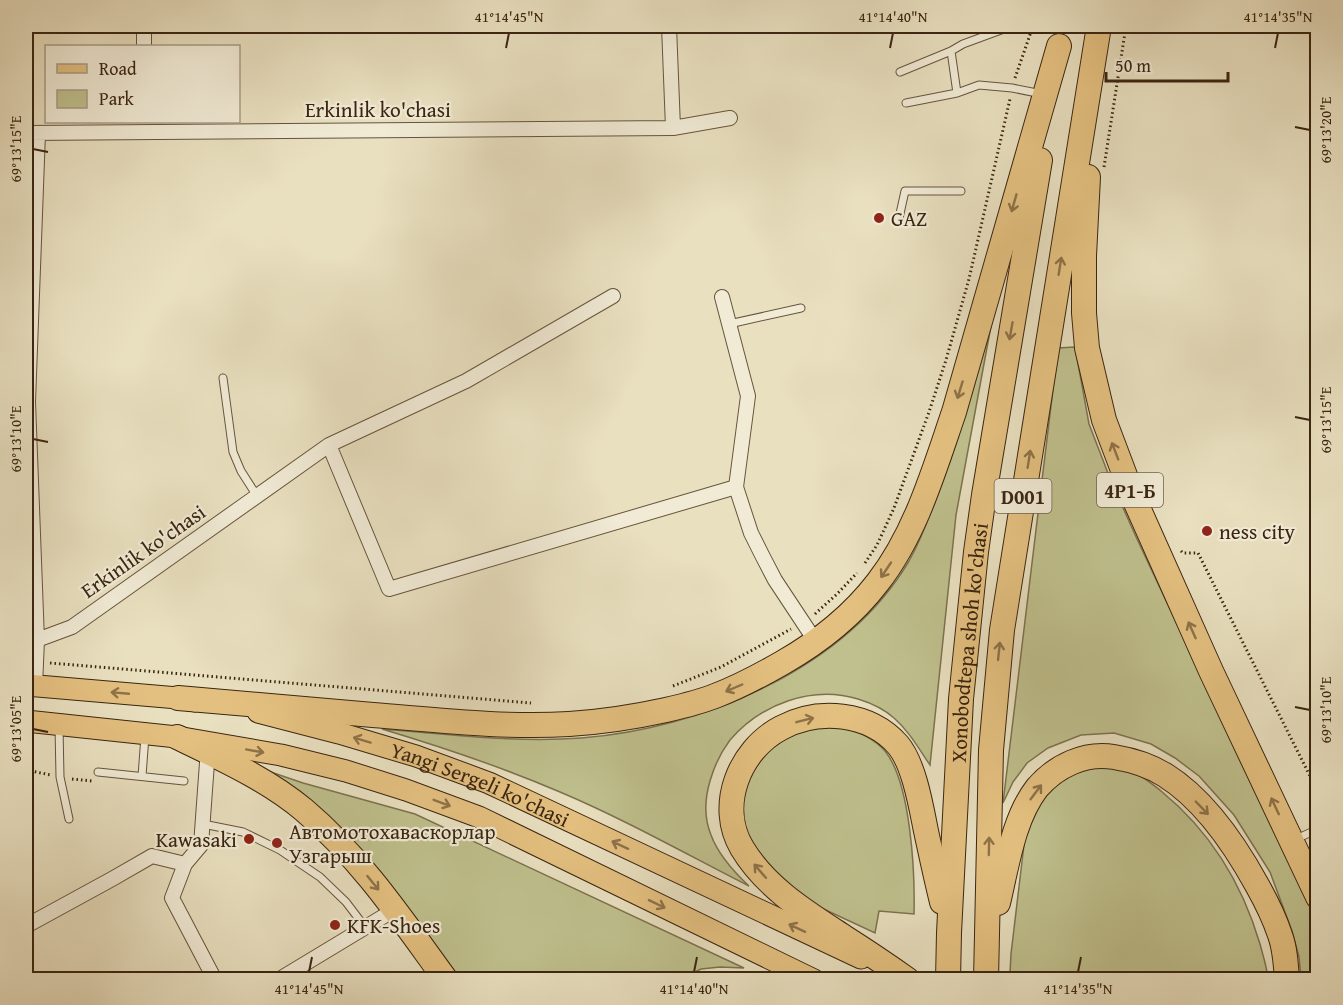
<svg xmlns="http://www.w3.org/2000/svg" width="1343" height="1005" font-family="'Gentium Book Plus',serif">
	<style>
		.green { fill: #bfc08d; stroke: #7c724f; stroke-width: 1.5 }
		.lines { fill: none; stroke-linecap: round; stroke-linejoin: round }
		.lane-casing { stroke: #66543d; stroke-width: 9 }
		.street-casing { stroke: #66543d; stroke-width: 16 }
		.primary-casing { stroke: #3a2511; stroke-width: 23 }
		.highway-casing { stroke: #3a2511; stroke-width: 26 }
		.path { stroke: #3a2511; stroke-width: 3; stroke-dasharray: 1.5 3; stroke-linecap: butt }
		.lane { stroke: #f1ebd6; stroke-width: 7 }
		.street { stroke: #f1ebd6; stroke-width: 14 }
		.primary { stroke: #e4c080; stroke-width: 21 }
		.highway { stroke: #e4c080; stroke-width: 24 }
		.oneway { stroke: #8f7248 }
		.ticks { fill: none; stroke: #3a2511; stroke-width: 2 }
		.poi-dot { fill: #8f2418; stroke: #f1ebd6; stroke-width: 2 }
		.labels { text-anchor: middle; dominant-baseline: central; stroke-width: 4.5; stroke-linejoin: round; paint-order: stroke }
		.shield { fill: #f1ebd6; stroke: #71604c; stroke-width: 1.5 }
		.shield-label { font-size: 20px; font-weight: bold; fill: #3a2511 }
		.street-label { font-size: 21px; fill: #3a2511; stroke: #f1ebd6 }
		.poi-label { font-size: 21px; fill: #3a2511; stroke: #f1ebd6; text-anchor: start }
		.neatline { fill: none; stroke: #3a2511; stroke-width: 2 }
		.ticks-label { font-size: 15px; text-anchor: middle; fill: #3a2511 }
	</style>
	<rect width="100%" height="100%" fill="#e9e0c0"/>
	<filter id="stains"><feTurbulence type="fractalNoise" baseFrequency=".00333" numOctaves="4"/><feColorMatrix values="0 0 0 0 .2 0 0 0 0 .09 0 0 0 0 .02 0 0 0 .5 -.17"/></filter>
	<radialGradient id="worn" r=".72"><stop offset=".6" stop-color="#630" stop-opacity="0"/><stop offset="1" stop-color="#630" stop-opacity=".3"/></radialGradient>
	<!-- green -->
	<path class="green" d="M996,299L956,515L930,765C919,749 909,731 894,718C884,709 871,703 858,699C812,685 761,704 730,740C721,752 714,767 710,781C705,798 704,818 711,835C718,854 734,872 749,886C686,854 624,819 560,792C502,767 442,747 382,729C448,734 515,743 581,738C701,729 845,669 909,561C923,536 933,508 942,482C964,422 980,361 996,299Z
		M1075,347L1089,424L1111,481L1137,539L1317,922V979H1301L1299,957L1292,931L1270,872L1234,815L1199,776L1175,758L1151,744L1114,733L1081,735L1048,748L1027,763L1013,782L1003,803L1058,348Z
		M841,726C857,732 873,737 885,751C911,783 915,873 914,914L879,911L875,933L815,905L770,868L747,837L740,802L753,763L791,731Z
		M1085,767C1096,767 1116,766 1126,769C1139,773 1151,783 1161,791C1210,831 1242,883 1260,944C1263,956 1267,967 1268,979L1047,980L1010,973L1011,954L1026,828L1036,808L1053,786Z
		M259,768L303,783L415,814L744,968L720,967L701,969L678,980L460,979C418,922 377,860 324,812C304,794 281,781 259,768Z"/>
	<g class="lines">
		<defs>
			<path id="lane" d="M951,51L957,93
				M900,72L951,51L963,44L1012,26
				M906,103L957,93L979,85L1012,88L1042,94
				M899,218L905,191H961
				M729,324L801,308
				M223,378L233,452L241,471L257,496
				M59,727L60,777L69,819
				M98,772L184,781
				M142,776L145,736
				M203,824L243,832L280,850L320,877L346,902L365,927
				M1294,840L1318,829"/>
			<path id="street" d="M669,26L673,128
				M144,46V26
				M26,133L673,128L730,118
				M722,297L748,396L736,487L751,533L763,557L775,580L816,642
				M329,445L389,589L736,487
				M37,640L72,627L329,445L466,381L613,296
				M35,686L37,640L28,402L38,133
				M208,749L201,845L185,864L172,898L215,980
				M26,926L112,879L152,856L185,864
				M278,980L394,910"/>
			<g id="primary">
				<path d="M26,685L178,698L195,701"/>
				<path id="s1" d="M258,712L339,733L416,756L489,783L861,958"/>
				<path d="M26,721L177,737L281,755L346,771L406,790L479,817L814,980"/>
			</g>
			<g id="highway">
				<path d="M1088,177L1084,256V313L1087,348L1104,420L1132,494L1211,671L1318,897"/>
				<path d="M178,698C243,704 308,709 373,715C437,720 506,728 569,724C602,722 634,717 666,710C683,706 700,702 715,696C739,687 761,675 782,663C819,642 852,616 878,582C916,533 934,470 954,412L1059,46"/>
				<path d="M177,737C220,758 267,779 304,810C361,858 403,921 446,980"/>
				<path d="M998,903C1007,866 1013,819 1037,788C1056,766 1085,752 1114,757C1132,760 1149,765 1165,775C1205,800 1235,845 1257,885C1266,901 1274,917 1280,935C1285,948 1286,965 1287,980"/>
				<path d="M908,980C887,965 866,951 844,937C806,912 766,888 742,848C717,806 739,750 781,728C818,708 869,712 898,745C914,764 921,806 926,831C931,854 936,878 942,902"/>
				<path id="s2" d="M948,980L949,933L961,699L976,552L984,495L1040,160"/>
				<path d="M986,980L991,750L1002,630L1099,26"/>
			</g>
		</defs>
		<!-- lane casing -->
		<use href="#lane" class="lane-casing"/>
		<!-- street casing -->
		<use href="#street" class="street-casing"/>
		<!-- primary casing -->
		<use href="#primary" class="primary-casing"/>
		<!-- highway casing -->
		<use href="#highway" class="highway-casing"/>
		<!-- path -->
		<path class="path" d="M1015,78L1033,26
			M1104,167L1126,26
			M1181,551L1183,553H1198L1318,792
			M865,563L877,545L894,508L929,412L946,360L969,279L1010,99
			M815,614L837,594L857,573
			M50,663L531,703
			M673,686L721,667L791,629
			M26,770L51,775
			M72,779L92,781"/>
		<!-- lane -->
		<use href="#lane" class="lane"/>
		<!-- street -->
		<use href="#street" class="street"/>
		<!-- primary -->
		<use href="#primary" class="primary"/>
		<!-- highway -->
		<use href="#highway" class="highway"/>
	</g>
	<!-- one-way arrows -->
	<defs><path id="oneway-shaft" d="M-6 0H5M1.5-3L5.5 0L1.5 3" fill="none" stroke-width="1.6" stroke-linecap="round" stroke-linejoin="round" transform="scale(1.5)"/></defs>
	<g class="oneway">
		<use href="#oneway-shaft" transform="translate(1014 203) rotate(106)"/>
		<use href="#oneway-shaft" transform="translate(1060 266) rotate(-81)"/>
		<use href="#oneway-shaft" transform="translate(1011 331) rotate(100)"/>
		<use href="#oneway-shaft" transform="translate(960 390) rotate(107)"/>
		<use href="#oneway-shaft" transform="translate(1115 451) rotate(-111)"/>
		<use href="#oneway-shaft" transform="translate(1029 459) rotate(-81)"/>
		<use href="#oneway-shaft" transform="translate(886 570) rotate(124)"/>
		<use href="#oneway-shaft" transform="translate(1192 630) rotate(-114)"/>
		<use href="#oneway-shaft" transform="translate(999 651) rotate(-84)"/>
		<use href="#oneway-shaft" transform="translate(734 688) rotate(157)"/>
		<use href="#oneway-shaft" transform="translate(120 693) rotate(-175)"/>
		<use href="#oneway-shaft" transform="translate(805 720) rotate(-14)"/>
		<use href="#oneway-shaft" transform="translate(362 740) rotate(-163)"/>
		<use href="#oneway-shaft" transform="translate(255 751) rotate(10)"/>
		<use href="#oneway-shaft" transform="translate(1036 792) rotate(-53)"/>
		<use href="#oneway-shaft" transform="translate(442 803) rotate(21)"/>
		<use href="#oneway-shaft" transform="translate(1275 806) rotate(-115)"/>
		<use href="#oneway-shaft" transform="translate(1202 808) rotate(46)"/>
		<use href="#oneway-shaft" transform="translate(620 845) rotate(-155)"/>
		<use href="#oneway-shaft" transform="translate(989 846) rotate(-89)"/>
		<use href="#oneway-shaft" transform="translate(760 871) rotate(-131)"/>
		<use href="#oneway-shaft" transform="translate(373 883) rotate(51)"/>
		<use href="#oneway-shaft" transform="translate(657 904) rotate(26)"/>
		<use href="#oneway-shaft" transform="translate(797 928) rotate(-155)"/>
	</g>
	<!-- ticks -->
	<path class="ticks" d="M506,48L509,33M890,48L893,33M1275,48L1278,33M1295,127L1310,130M33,149L48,152M1295,417L1310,420M33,439L48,442M1295,707L1310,710M33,729L48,732M309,972L312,957M694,972L697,957M1078,972L1081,957"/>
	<!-- markers -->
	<g class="poi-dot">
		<circle cx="879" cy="218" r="6"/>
		<circle cx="1207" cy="531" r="6"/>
		<circle cx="249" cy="839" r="6"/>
		<circle cx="277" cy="843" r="6"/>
		<circle cx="335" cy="925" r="6"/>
	</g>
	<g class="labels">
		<!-- shield labels -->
		<g class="shield">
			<rect x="1097" y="473" width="66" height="34" rx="4.5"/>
			<rect x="994.5" y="479" width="57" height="34" rx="4.5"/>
		</g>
		<g class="shield-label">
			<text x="1130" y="490">4Р1-Б</text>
			<text x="1023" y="496">D001</text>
		</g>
		<!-- street labels -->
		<g class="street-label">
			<text x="378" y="109">Erkinlik ko'chasi</text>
			<text transform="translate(143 551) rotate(-35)">Erkinlik ko'chasi</text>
			<text stroke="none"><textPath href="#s2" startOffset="338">Xonobodtepa shoh ko'chasi</textPath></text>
			<text stroke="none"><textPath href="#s1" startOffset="234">Yangi Sergeli ko'chasi</textPath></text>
		</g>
		<!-- poi labels -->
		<g class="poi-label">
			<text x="891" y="218">GAZ</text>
			<text x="1219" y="531">ness city</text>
			<text x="289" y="831">Автомотохаваскорлар<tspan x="289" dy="24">Узгарыш</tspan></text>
			<text x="237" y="839" text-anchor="end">Kawasaki</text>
			<text x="347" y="925">KFK-Shoes</text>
		</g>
	</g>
	<!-- margin -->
	<rect width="1343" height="1005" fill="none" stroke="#e9e0c0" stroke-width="66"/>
	<!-- legend -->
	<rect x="45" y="45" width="195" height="78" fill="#f1ebd6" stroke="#a89c87" stroke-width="1.5"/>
	<rect x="57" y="64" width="30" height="9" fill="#e4c080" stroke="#a89c87" stroke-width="1.5"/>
	<text x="99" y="75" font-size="18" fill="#3a2511">Road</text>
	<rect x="57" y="90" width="30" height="18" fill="#bfc08d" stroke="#a89c87" stroke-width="1.5"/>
	<text x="99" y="105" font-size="18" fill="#3a2511">Park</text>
	<!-- scale -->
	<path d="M1106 72v9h122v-9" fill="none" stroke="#3a2511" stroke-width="3"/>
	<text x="1115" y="72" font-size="18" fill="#3a2511" stroke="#f1ebd6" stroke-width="4.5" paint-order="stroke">50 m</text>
	<rect x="33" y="33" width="1277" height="939" class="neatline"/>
	<g class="ticks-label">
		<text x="509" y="22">41°14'45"N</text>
		<text x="893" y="22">41°14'40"N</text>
		<text x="1278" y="22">41°14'35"N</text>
		<text transform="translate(1326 130) rotate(-90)" y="5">69°13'20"E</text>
		<text transform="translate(16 149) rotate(-90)" y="5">69°13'15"E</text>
		<text transform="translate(1326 420) rotate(-90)" y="5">69°13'15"E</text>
		<text transform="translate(16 439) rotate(-90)" y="5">69°13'10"E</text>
		<text transform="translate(1326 710) rotate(-90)" y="5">69°13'10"E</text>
		<text transform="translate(16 729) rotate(-90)" y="5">69°13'05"E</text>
		<text x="309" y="994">41°14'45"N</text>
		<text x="694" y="994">41°14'40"N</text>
		<text x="1078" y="994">41°14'35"N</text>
	</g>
	<rect width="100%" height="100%" filter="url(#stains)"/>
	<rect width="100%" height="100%" fill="url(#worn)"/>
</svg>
